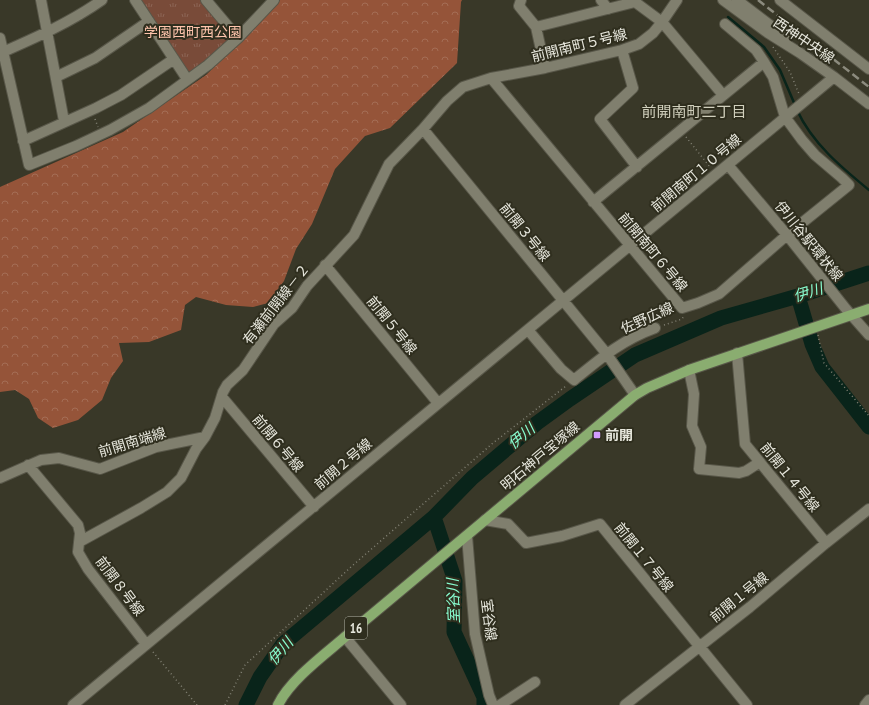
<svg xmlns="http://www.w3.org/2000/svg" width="869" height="705" font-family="'PT Sans Narrow','Noto Sans JP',sans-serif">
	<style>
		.grass { fill: url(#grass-tufts) }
		.forest { fill: url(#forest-crowns) }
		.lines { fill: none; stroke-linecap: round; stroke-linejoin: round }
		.stream { stroke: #09241a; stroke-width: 2.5 }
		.river { stroke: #09241a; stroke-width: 15 }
		.minor-casing { stroke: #585749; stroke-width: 12 }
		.major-casing { stroke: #585749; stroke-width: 12 }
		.path { stroke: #828174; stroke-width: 1.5; stroke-dasharray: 1 3; stroke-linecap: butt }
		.minor { stroke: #807f6e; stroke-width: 10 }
		.major { stroke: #8aad70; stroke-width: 10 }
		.rail { stroke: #8c8b7e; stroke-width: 2.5; stroke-dasharray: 8 4; stroke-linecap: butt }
		.poi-dot { fill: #d39cfd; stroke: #2f2e1e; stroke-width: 1.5 }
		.labels { text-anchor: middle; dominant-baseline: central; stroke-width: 4; stroke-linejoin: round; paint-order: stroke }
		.shield { fill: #2f2e1e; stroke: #b0b0a4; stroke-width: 1 }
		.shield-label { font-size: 13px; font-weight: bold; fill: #e7e7dd }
		.park-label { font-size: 14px; fill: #fec4ac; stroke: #2f2e1e }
		.street-label { font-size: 14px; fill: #e7e7dd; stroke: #2f2e1e }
		.poi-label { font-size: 14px; font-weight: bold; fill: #e7e7dd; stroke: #2f2e1e; text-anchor: start }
		.neighbourhood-label { font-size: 15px; fill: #d0cfbc; stroke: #2f2e1e }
		.water-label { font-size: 15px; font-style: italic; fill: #89fed1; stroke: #2f2e1e }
	</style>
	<defs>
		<pattern id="grass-tufts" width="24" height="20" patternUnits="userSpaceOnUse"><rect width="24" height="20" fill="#794b39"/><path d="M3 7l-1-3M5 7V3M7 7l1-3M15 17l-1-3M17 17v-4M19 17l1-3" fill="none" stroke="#8c6555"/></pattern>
		<pattern id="forest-crowns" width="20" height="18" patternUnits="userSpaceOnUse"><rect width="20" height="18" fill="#955439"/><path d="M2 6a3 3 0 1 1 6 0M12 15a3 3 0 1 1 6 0" fill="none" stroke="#a46d55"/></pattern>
	</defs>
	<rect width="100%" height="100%" fill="#393828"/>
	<!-- grass -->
	<path class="grass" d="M139,0H201L231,34L230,40L192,73L186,72Z"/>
	<!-- forest -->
	<path class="forest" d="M280,0H462L461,2L457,63L390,128L365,136L335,169L312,224L296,249L284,281L268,303L253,307L226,305L196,297L185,305L181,330L149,342L119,343L123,361L111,378L102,400L78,420L53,428L38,418L29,399L15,390L0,392V187L123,132L206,75L269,13Z"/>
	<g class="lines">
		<!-- stream -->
		<path class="stream" d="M728,17L764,47L780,70L795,105
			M797,110C812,143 841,167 869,190"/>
		<!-- river -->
		<path class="river" d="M798,296L812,344L822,367L869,427
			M434,517L455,581L454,632L484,697V705
			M246,705L260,677L283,644L434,517L472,478L537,423L570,399L635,355L721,318L798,296L869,273"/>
		<defs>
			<path id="minor" d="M41,0L64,121
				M135,0L187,79
				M206,0L238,38
				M521,0L519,6L536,27L545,68
				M601,0L608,9
				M723,0L768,33L800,53L834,77L869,104
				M737,0L787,38
				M780,0L869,69
				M536,27L635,2L662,22L723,95
				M0,38L29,165L76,146L110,130L149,108L208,65L238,38L274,0
				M622,50L633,88L600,119L637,167
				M3,52C37,37 71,22 102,0
				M56,77L95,58L149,21
				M491,78L682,308L698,303L719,294L787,235L849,185L842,178L815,155L802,140L785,117L773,77L764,62L756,50L725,24
				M423,129L606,353L635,395
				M23,141L96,108L121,95L174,59
				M728,165L787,235L846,309L869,335
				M593,202L764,62
				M325,265L438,403
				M528,330L561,369L574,380C601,358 622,340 655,328
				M737,353L745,444L826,543
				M689,370L694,394L692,426L701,447L699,469L739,473L746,471L760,462
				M222,397L314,507
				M28,465L78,525L80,533L78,552L88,569L146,644
				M0,478L41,460L59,458L100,469L156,447L205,437
				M485,520L508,524L526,543L562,536L600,524L747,705
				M467,536L475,634L489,695L493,705
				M81,541L141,508L167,492L181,478L196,449L205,437L215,418L223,392L227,385L243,370L274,324L292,308L307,286L354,235L389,164L423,129L447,101L463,87L491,78L545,68L622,50L639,44L653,33L662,22L677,0
				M345,637L401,705
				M73,705L834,77
				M500,705L535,682
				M625,705L750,607L826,543L869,509
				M865,705L869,700"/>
			<path id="major" d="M278,705C290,680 324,655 345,637L635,395L647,388L689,370L869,309"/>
		</defs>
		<!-- minor casing -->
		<use href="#minor" class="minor-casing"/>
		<!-- major casing -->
		<use href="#major" class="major-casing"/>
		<!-- path -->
		<path class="path" d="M773,47L790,72L799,94
			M95,119L98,127
			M686,137L710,167
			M664,325L682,319L684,316
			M818,335L824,363L869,416
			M153,652L197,705
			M225,705L245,665L352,566L493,443L566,386"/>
		<!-- minor -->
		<use href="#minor" class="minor"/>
		<!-- major -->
		<use href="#major" class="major"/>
		<!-- rail -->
		<path class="rail" d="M758,0L869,87"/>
	</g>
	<!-- markers -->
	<rect class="poi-dot" x="593" y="431" width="8" height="8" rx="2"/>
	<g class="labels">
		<!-- shield labels -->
		<rect class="shield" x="345" y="617" width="22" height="22" rx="3"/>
		<g class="shield-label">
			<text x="356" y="628">16</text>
		</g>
		<!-- park labels -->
		<g class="park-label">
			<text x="193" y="32">学園西町西公園</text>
		</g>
		<!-- street labels -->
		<g class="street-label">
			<text transform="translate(804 40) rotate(34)">西神中央線</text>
			<text transform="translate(579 45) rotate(-14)">前開南町５号線</text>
			<text transform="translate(696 173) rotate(-40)">前開南町１０号線</text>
			<text transform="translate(525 232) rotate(51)">前開３号線</text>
			<text transform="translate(809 241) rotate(51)">伊川谷駅環状線</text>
			<text transform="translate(653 252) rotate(50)">前開南町６号線</text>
			<text transform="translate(276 304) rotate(-52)">有瀬前開線－２</text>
			<text transform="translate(647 318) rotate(-24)">佐野広線</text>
			<text transform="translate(392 325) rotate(51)">前開５号線</text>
			<text transform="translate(132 442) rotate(-17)">前開南端線</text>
			<text transform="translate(278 443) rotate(50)">前開６号線</text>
			<text transform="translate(540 456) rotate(-40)">明石神戸宝塚線</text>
			<text transform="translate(343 464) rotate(-40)">前開２号線</text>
			<text transform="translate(790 477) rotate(51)">前開１４号線</text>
			<text transform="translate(644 557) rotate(51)">前開１７号線</text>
			<text transform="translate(120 586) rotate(53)">前開８号線</text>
			<text transform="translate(739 597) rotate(-39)">前開１号線</text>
			<text transform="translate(489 620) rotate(83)">室谷線</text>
		</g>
		<!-- poi labels -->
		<g class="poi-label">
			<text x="605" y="435">前開</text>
		</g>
		<!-- neighbourhood labels -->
		<g class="neighbourhood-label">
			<text x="694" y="111">前開南町二丁目</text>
		</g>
		<!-- water labels -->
		<g class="water-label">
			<text transform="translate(808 292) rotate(-17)">伊川</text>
			<text transform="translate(521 436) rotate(-40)">伊川</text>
			<text transform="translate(453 601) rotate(-92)">室谷川</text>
			<text transform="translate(280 651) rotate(-50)">伊川</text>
		</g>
	</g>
</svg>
